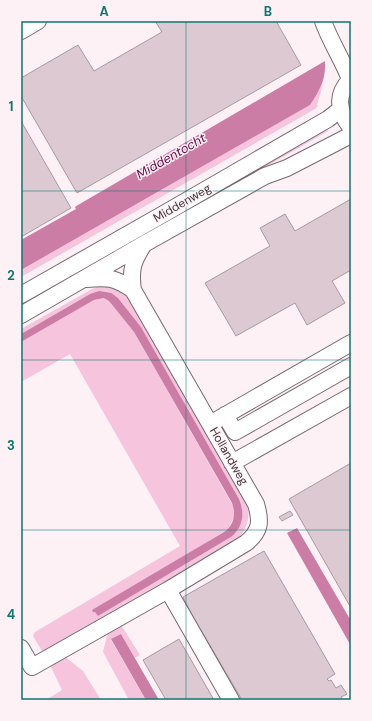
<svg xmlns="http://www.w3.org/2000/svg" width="372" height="721" font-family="'DM Sans',sans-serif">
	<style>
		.green { fill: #f6c4dc }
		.water { fill: #cb7da6 }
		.building { fill: #dcc9d2; stroke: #ab99a1 }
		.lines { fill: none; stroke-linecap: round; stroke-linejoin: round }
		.minor-casing { stroke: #796870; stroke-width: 18 }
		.minor { stroke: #fff; stroke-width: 16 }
		.grid { fill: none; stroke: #0f766e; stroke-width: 1; stroke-opacity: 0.55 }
		.labels { text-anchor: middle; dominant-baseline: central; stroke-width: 3; stroke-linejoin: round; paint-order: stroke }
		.street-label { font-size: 12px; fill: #3f373b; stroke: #fdf1f6 }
		.water-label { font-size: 13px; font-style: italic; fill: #690947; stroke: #fdf1f6 }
		.neatline { fill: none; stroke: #0f766e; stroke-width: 1.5 }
		.grid-label { font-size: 13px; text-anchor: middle; font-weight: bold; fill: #0f766e }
	</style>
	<rect width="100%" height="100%" fill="#fdf1f6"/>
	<!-- green -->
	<path class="green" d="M323,84L317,105L318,106L315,109L21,277V270L310,105Z
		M325,125L328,131L21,307V299Z
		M103,285C116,285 125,294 134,303L248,506C250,522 245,532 234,543L48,650L42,651L33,636L35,632L180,546L70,354L21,382V342L94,300L105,298L109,301L134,332L233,506L234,517L228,529L95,611L98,616L231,537C242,526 245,512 239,499L141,327L118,298L90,294L21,334V329L92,289Z
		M121,625L140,655L135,658L121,634L111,640L146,700H129L103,652L108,632Z
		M64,656L83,671L101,700H46L62,690L49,663Z"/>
	<!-- water -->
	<path class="water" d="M325,61C326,80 320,90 310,105L21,270V240L76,209L75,207L78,205Z
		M99,291L111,293L118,298L141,327L239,499C245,513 243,527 231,537L98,616L95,612H93L92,610L224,532C234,525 236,515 232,503L134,332L109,301L104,298L94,300L21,342V334L90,294Z
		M297,528L351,621V646L287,533Z
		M121,634L159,700H146L111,639Z"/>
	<!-- building -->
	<path class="building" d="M155,21H276L301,65L77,193L21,96V78L78,45L94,71L162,32Z
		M21,121L71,208L21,237Z
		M351,199V270L332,281L345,303L307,325L295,303L236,336L205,283L270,246L260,228L285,214L295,231Z
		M351,463V608L289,499Z
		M290,511L293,515L282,521L279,517Z
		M264,551L335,674L327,679L329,681L331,680L336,688L341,685L347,694L341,697L343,700H242L192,615L183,597Z
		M179,639L214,700H166L143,660Z"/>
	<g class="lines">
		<defs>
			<path id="minor" d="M323,21C330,41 342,59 350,79
				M21,31L38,21
				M351,79C335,95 338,111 351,128
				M86,279C107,277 115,277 133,290
				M21,295L167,212L328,119L341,109
				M21,315L144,244L265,176L287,168L351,135
				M225,415L235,432L351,366
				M210,424L351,343
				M232,463L351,396
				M168,590L231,700
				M21,648L32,667L168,590L246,543C261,531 261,521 256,504L133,290C130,269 133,261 144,244"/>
		</defs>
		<!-- minor casing -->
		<use href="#minor" class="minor-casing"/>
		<!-- minor -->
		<use href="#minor" class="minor"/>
	</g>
	<!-- grid -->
	<path class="grid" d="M186,21V700M21,191H351M21,360H351M21,530H351"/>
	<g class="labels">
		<!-- street labels -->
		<g class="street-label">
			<text transform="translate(182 203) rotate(-30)">Middenweg</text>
			<text transform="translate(229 456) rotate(60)">Hollandweg</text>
		</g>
		<!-- water labels -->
		<g class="water-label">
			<text transform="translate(171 156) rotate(-30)">Middentocht</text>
		</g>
	</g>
	<!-- border -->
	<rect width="372" height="721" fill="none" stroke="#fdf1f6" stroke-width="44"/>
	<rect x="22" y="22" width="328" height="677" class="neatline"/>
	<g class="grid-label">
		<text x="104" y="16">A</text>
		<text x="268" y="16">B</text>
		<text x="11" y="111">1</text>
		<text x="11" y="280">2</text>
		<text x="11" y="450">3</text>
		<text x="11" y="619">4</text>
	</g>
</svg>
